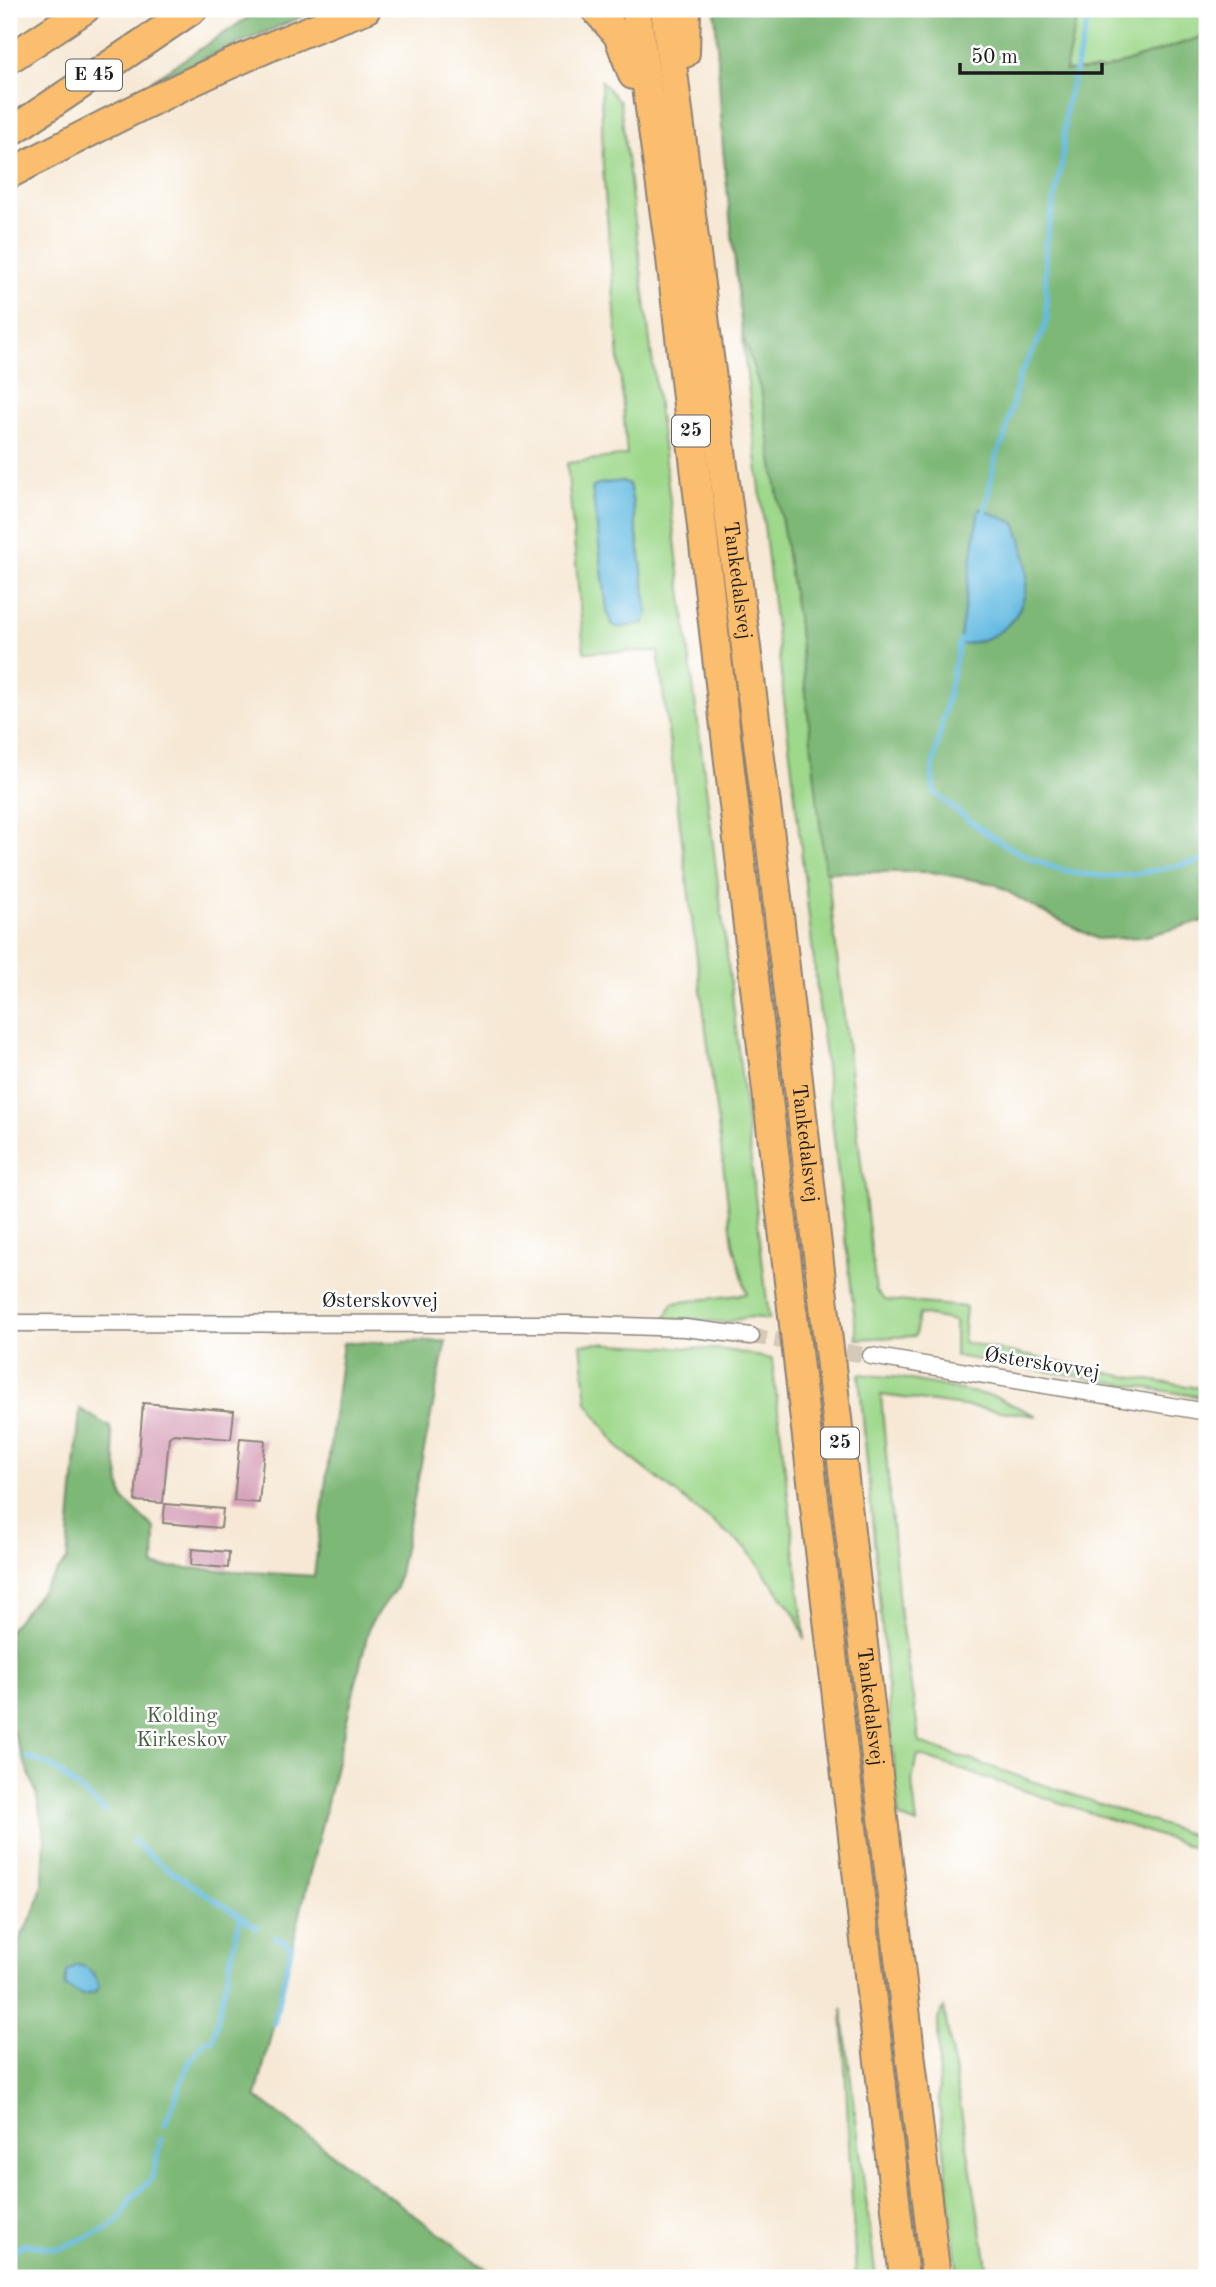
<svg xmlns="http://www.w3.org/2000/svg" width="1216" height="2287" font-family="'Old Standard TT',serif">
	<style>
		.green { fill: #9ed88b; stroke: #5d7a54; stroke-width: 2 }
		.forest { fill: #7eb877; stroke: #4d6a4a; stroke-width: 2 }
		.water { fill: #65bbe2; stroke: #406c7f; stroke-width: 2 }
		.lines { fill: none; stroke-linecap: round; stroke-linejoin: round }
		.stream { stroke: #65bbe2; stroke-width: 5 }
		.building { fill: #d7a2ba }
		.street-tunnel { stroke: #d5c9b8; stroke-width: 16; stroke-dasharray: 16 8; stroke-linecap: butt }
		.street-casing { stroke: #898278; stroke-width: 19 }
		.highway-casing { stroke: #898278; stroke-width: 32 }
		.street { stroke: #fff; stroke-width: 16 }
		.highway { stroke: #fbbd6e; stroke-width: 28 }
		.labels { text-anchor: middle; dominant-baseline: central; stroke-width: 5; stroke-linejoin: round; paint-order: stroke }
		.shield { fill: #fff; stroke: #606060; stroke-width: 2 }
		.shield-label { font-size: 19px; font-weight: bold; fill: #1c1c1c }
		.street-label { font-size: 21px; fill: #1c1c1c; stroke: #fff }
		.park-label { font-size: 21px; fill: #4a5e43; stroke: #fff }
	</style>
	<rect width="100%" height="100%" fill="#fff"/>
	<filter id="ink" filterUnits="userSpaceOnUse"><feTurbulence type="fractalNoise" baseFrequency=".0143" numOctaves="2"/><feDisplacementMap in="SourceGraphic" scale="14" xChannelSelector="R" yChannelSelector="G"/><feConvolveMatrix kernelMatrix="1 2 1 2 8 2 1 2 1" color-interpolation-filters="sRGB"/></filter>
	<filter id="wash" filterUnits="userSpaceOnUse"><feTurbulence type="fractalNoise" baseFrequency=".00686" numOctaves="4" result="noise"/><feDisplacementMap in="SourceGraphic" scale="28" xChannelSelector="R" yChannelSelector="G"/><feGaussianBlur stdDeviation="1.57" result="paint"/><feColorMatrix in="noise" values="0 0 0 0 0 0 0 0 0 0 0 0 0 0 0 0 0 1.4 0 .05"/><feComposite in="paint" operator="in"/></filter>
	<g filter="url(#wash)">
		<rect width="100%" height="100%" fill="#f6e8d4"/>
		<!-- green -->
		<path class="green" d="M1079,9H1207V35L1105,69L1065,71Z
			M601,81L620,102L733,1003L769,1319L750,1317L725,1322L665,1318L673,1303L747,1294L733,1243L658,651L584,652L567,463L627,455L603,169Z
			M742,332L762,395L799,630L876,1291L885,1300L966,1307L963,1342L1123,1376L1207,1389V1398L955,1356V1321L919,1314L915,1336L857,1339Z
			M595,1343L727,1350L772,1359L805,1640L796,1616L746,1548L620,1449L587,1403L581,1344Z
			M859,1374L901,1378L996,1397L1037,1416L881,1395L900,1616L920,1743L1207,1840V1852L918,1755L912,1781L917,1824L899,1817Z
			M842,2008L876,2278H856Z
			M944,2008L989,2278H958L939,2104L938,2019Z"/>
		<!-- forest -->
		<path class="forest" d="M261,9H320L151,81Z
			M715,9H1079L1065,71L1105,69L1207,35V920L1143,937L1097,939L1039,910L995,884L931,872H825L799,630L762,395L742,332L723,149Z
			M446,1341L396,1588L370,1624L256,2097L499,2278H9V1959L36,1909L43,1879L45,1838L36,1792L9,1722V1630L67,1560L80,1409L110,1427L123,1499L155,1529L154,1566L314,1576L343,1343Z"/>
		<!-- water -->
		<path class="water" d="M622,481L629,484L632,498L648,613L644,623L619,628L611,624L607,610L592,488L598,484Z
			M979,508L1015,523C1039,580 1029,637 959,645Z
			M77,1965C89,1966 96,1976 99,1987L94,1993L82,1995L65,1987L67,1971Z"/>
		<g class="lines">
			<!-- stream -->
			<path class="stream" d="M984,517L996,456L1004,440L1019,377L1043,332L1047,318L1045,246L1062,163L1066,106L1091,9
				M960,640L932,771L934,792C989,839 1051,884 1127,875C1154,872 1181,864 1207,860
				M27,1757L53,1767L105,1811
				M133,1841L160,1864L258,1928
				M274,2024L292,1946L275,1937
				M165,2125L190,2061L205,2041L213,2040L240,1919
				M9,2253L25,2244L58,2249L109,2228L120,2218L133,2196L152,2179L161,2139"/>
		</g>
		<g id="blocks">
			<!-- building -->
			<path class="building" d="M143,1403L234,1411L231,1439L174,1434L169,1437L163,1503L135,1501Z
				M240,1438L265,1440L259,1503L234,1501Z
				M165,1504L223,1509L221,1528L163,1523Z
				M192,1549L229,1552L228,1568L191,1565Z"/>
		</g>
	</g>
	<g filter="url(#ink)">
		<use href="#blocks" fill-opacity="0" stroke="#898278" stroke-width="2"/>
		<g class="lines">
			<!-- street-tunnel -->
			<path class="street-tunnel" d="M751,1336L871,1356"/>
			<defs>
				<path id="street" d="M9,1323L567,1324L685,1328L751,1336
					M871,1356L1207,1412"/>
				<g id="highway">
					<path d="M595,9L618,35L633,75"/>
					<path d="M636,9L670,250L904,2278"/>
					<path id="s1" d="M665,9L770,837L936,2278"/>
					<path d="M685,53L686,9"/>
					<path d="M9,59L85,9"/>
					<path d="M9,133L193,9"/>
					<path d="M9,174C125,113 242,53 366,9"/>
				</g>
			</defs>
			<!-- street casing -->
			<use href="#street" class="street-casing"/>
			<!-- highway casing -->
			<use href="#highway" class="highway-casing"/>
			<!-- street -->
			<use href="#street" class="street"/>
			<!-- highway -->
			<use href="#highway" class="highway"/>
		</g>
	</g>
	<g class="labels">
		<!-- shield labels -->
		<g class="shield">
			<rect x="66" y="59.5" width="56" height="31" rx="5"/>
			<rect x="672" y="415.5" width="38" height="31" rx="5"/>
			<rect x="821" y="1427.5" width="38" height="31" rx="5"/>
		</g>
		<g class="shield-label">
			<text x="94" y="75">E 45</text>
			<text x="691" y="431">25</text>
			<text x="840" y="1443">25</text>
		</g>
		<!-- street labels -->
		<g class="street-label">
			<text stroke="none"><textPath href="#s1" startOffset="576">Tankedalsvej</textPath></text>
			<text stroke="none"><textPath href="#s1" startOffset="1143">Tankedalsvej</textPath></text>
			<text x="380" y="1301">Østerskovvej</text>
			<text transform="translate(1042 1364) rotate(9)">Østerskovvej</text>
			<text stroke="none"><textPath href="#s1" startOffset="1710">Tankedalsvej</textPath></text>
		</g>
		<!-- park labels -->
		<g class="park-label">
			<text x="182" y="1716">Kolding<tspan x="182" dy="24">Kirkeskov</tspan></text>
		</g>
	</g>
	<!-- margin -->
	<rect width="1216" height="2287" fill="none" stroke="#fff" stroke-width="35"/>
	<!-- scale -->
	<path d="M960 63v10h142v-10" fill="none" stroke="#1c1c1c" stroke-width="3.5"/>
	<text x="971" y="63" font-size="21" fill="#1c1c1c" stroke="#ffffff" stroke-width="5" paint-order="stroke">50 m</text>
</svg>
